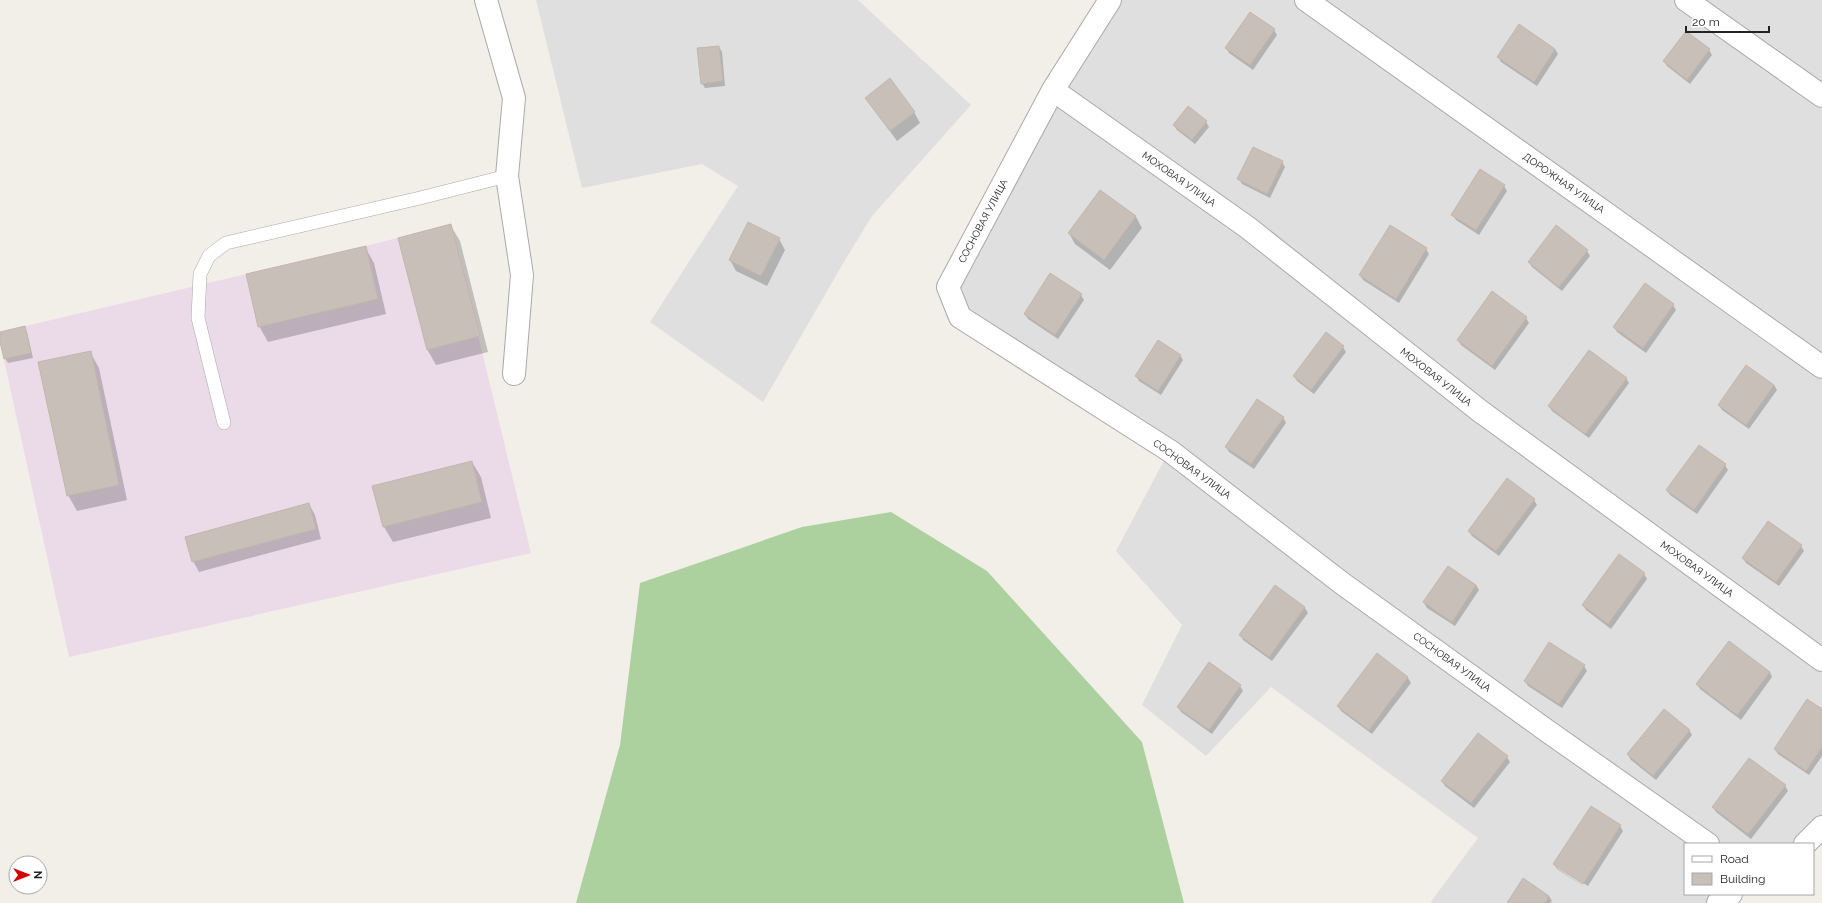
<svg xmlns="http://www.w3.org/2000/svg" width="1822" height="903" font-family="Raleway,sans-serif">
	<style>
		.residential { fill: #e0dfdf }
		.industrial { fill: #ebdbe8 }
		.forest { fill: #add19e }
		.shadow { fill: #0003 }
		.building { fill: #c7bfb8; stroke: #c4b6ab }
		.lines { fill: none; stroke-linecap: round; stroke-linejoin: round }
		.service-casing { stroke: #a9a9a9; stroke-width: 14 }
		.minor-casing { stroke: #a9a9a9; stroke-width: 24 }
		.service { stroke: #fff; stroke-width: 13 }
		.minor { stroke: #fff; stroke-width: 22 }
		.labels { text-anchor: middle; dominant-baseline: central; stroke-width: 3; stroke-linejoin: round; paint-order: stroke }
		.street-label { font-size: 10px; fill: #222; stroke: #fff }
	</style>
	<rect width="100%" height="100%" fill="#f2efe9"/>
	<!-- residential -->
	<path class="residential" d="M536,0H858L971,105L872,216L845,260L763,402L650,322L738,186L702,164L582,188Z
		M1110,0H1822V827L1805,844H1685V894H1730L1716,903H1430L1478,838L1271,687L1206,756L1142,705L1182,625L1116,551L1169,451L960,317L948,288Z"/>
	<!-- industrial -->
	<path class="industrial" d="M451,224L531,553L69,657L0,342V332L366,246Z"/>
	<!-- forest -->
	<path class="forest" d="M891,512L987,571L1142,742L1184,903H576L620,745L640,583L802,527Z"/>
	<!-- shadow -->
	<path class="shadow" d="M1274,30L1277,35L1253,70L1229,53L1226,48Z
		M719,47L722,52L725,86L705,88L702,83Z
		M1555,49L1558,54L1537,86L1501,62L1498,57Z
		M1709,50L1712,55L1690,84L1667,66L1664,61Z
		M866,98L914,112L920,123L897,141Z
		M1206,122L1209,127L1195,144L1177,130L1174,125Z
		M1282,162L1285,167L1270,198L1242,184L1239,179Z
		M1504,186L1507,191L1479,235L1456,220L1453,215Z
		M1100,191L1136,217L1142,228L1110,270L1075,244L1069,233Z
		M451,226L460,241L488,352L436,365L427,349Z
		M779,239L785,250L767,286L736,271L730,260Z
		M365,247L374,263L386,314L268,342L259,326Z
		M1426,249L1429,254L1399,303L1363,280L1360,275Z
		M1587,251L1590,256L1562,291L1532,267L1529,262Z
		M1645,284L1673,305L1676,310L1646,353L1617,332L1614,327Z
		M1081,295L1084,300L1058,339L1028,319L1025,314Z
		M1526,318L1529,323L1495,370L1461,345L1458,340Z
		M24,327L27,332L33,358L8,363L5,358L0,333Z
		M1343,347L1346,352L1314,394L1297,381L1294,376Z
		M90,352L99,368L127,500L77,511L68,495Z
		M1180,355L1183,360L1161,395L1139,381L1136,376Z
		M1626,378L1629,383L1589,438L1552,411L1549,406Z
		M1774,385L1777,390L1749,429L1722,410L1719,405Z
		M1283,417L1286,423L1254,469L1229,452L1226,447Z
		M472,462L481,477L491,518L393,542L384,527Z
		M1725,465L1728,470L1697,514L1670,495L1667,490Z
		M1534,500L1537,505L1499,556L1472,536L1469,531Z
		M309,504L315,515L321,539L199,572L193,561Z
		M1801,546L1804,551L1779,586L1746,563L1743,558Z
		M1619,555L1644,574L1647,579L1611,629L1586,610L1583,605Z
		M1476,585L1479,590L1455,626L1427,608L1424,603Z
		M1276,587L1305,608L1308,613L1272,661L1243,640L1241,635Z
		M1377,655L1408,678L1411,683L1372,734L1341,711L1338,706Z
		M1584,666L1587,671L1562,708L1528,686L1525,681Z
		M1770,672L1772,677L1741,720L1700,689L1697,684Z
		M1240,686L1243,691L1212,734L1181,712L1178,707Z
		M1822,710V756L1809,775L1778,754L1775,749Z
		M1689,730L1692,735L1656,780L1631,760L1628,755Z
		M1507,757L1510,762L1474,808L1445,786L1442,781Z
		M1785,786L1788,791L1751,839L1716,812L1713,807Z
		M1620,826L1623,831L1588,886L1557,866V868L1586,888L1557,869L1554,864Z
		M1549,896L1552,901L1550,903H1508Z"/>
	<!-- building -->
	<path class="building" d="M1250,12L1275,29L1250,65L1225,48Z
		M1519,24L1555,49L1534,82L1497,57Z
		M1686,31L1710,49L1687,80L1663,61Z
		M719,46L723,81L701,84L697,48Z
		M890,78L915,112L890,131L865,98Z
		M1188,106L1207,121L1192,140L1173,125Z
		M1253,147L1283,161L1267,194L1237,179Z
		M1480,169L1505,185L1476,230L1451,215Z
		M1100,190L1136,216L1104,260L1068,233Z
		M748,222L780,238L761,276L729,260Z
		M451,224L480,336L427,350L398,238Z
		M1390,225L1427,248L1396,299L1359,275Z
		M1556,225L1588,250L1559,287L1528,262Z
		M366,246L378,299L258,327L246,274Z
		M1050,273L1082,294L1055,335L1024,314Z
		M1645,283L1674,304L1643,348L1613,327Z
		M1492,291L1527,317L1492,366L1457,340Z
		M25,326L31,353L4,359L0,342V332Z
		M1326,332L1344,346L1311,390L1293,376Z
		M1158,340L1181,355L1158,391L1135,376Z
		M1589,350L1627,378L1585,434L1548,406Z
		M91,351L119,485L67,496L38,362Z
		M1746,365L1774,385L1746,425L1718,405Z
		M1257,399L1284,417L1251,464L1225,447Z
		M1699,445L1726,464L1694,510L1666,490Z
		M472,461L482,502L383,527L372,486Z
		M1507,478L1535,499L1496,551L1468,531Z
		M309,503L316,529L192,562L185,537Z
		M1768,521L1802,545L1776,582L1742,558Z
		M1619,554L1645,573L1608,624L1582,605Z
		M1448,566L1476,585L1452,622L1423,602Z
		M1275,585L1305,607L1269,657L1239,635Z
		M1729,641L1770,672L1737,715L1696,684Z
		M1549,642L1585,665L1559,704L1524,681Z
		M1377,653L1408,677L1369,730L1337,706Z
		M1209,662L1241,685L1209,730L1177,707Z
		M1807,699L1822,709V747L1806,771L1774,749Z
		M1664,709L1690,730L1653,776L1627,754Z
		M1478,733L1508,756L1471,803L1441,781Z
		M1749,758L1786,785L1748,834L1712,807Z
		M1591,806L1621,825L1583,884L1553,864Z
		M1523,878L1549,896L1545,903H1507Z"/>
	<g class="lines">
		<defs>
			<path id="service" d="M224,423L198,318L200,274L209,256L226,243L420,198L507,176"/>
			<path id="minor" d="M486,0L514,98L507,176L522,275L514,374
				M1110,0L1053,90L948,287L960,317L1170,451L1343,584L1543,728L1708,844
				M1306,0L1822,367
				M1686,0L1822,96
				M1053,90L1247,227L1480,411L1822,660
				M1805,844L1822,827
				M1718,903L1731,894"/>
		</defs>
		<!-- service casing -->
		<use href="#service" class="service-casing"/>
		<!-- minor casing -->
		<use href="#minor" class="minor-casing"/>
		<!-- service -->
		<use href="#service" class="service"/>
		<!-- minor -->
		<use href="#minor" class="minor"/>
	</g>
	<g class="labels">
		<!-- street labels -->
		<g class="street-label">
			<text transform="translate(1179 179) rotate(35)">МОХОВАЯ УЛИЦА</text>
			<text transform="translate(1564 183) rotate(35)">ДОРОЖНАЯ УЛИЦА</text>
			<text transform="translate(983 221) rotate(-62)">СОСНОВАЯ УЛИЦА</text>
			<text transform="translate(1436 377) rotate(38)">МОХОВАЯ УЛИЦА</text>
			<text transform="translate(1192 469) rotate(36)">СОСНОВАЯ УЛИЦА</text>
			<text transform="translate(1697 569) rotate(36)">МОХОВАЯ УЛИЦА</text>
			<text transform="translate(1452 662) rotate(36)">СОСНОВАЯ УЛИЦА</text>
		</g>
	</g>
	<!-- legend -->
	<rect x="1684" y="843" width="130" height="52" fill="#ffffff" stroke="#a7a7a7"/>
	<rect x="1692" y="856" width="20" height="6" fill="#ffffff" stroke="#a7a7a7"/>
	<text x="1720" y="863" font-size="12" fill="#222222">Road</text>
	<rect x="1692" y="873" width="20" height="12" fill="#c7bfb8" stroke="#a7a7a7"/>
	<text x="1720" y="883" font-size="12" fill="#222222">Building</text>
	<!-- north arrow -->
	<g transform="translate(28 875) rotate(90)"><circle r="19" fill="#ffffff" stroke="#a7a7a7"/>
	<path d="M0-3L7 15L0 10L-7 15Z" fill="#d40000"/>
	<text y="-6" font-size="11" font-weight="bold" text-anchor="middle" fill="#222222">N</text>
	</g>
	<!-- scale -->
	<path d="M1686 26v6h83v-6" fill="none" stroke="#222222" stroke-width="2"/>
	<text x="1692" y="26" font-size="12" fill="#222222" stroke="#ffffff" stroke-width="3" paint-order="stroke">20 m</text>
</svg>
